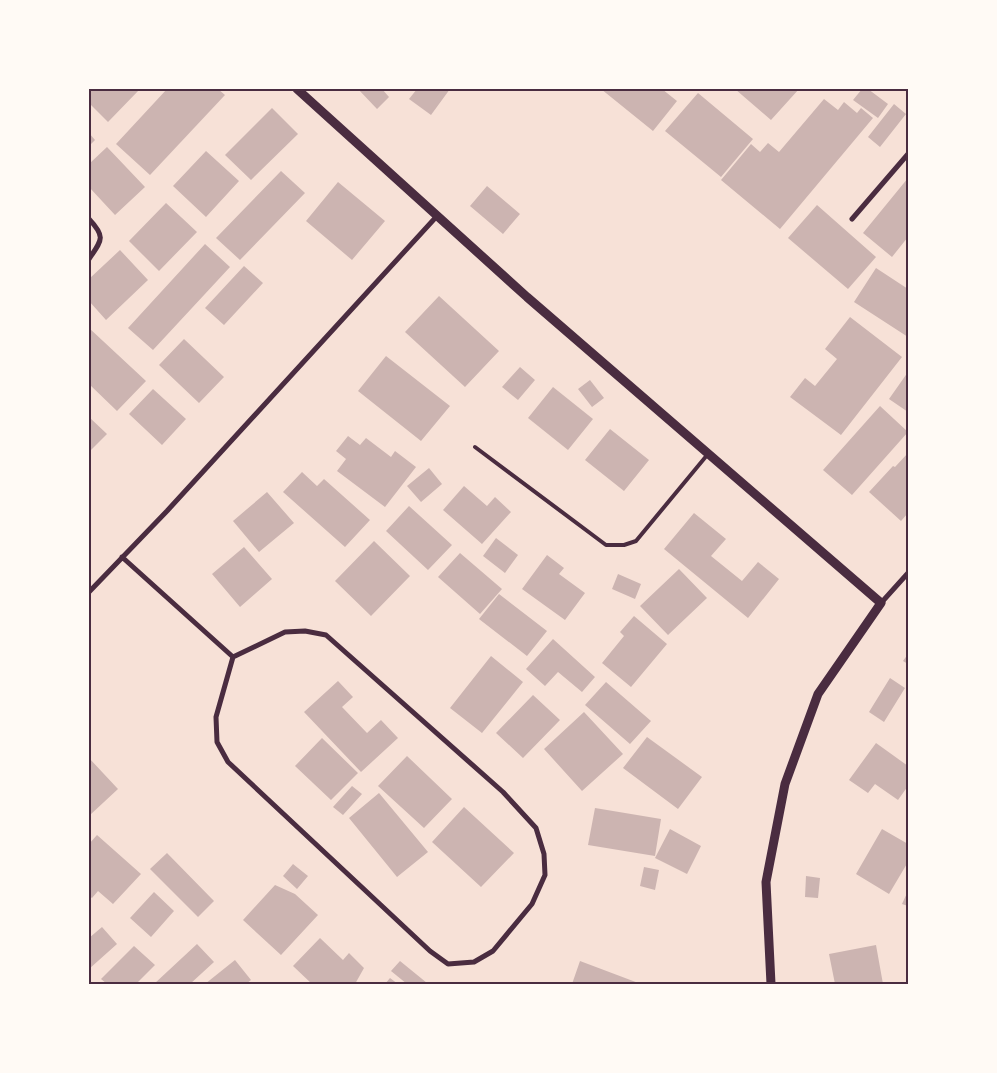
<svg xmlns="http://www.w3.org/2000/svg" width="997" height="1073" font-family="Jost,sans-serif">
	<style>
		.building { fill: #ccb4b1 }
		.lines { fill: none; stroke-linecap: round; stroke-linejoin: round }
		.service { stroke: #4a2c40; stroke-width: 4 }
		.minor { stroke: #4a2c40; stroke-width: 5 }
		.tertiary { stroke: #4a2c40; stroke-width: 9 }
		.neatline { fill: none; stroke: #4a2c40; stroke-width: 2 }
	</style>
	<rect width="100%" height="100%" fill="#f7e1d7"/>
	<!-- building -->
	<path class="building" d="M89,89H140L108,122L89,103Z
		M167,89H218L225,95L150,175L116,144Z
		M358,89H382L389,97L377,109Z
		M417,89H450L431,115L409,99Z
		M601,89H662L677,101L653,131Z
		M735,89H799L771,120Z
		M862,89H868L888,104L878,118L853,100Z
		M698,93L753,139L721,177L665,131Z
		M824,99L838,110L844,102L857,113L861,108L873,118L780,229L721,180L751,144L760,152L768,143L779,152Z
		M894,104L906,114L880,147L868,137Z
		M272,108L298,134L251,180L225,155Z
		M89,133L95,140L89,146Z
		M107,147L145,187L115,215L89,187V164Z
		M206,151L239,181L206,217L173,186Z
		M281,171L305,193L240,260L216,238Z
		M908,178V237L892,257L863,233Z
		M338,182L385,221L352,260L306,221Z
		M487,186L520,214L503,234L470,206Z
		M166,203L197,232L159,271L129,241Z
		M817,205L876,257L848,289L788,238Z
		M205,244L230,267L153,350L128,328Z
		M120,250L148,280L106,320L89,301V279Z
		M244,266L263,283L224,325L205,308Z
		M876,268L908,289V337L854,302Z
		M439,296L499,351L465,387L405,332Z
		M850,317L902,357L841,435L790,397L805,378L815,386L837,359L825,349Z
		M89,328L146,381L117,411L89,384Z
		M184,339L224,377L199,403L159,365Z
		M386,356L450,406L421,441L358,391Z
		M520,367L535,380L518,400L502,387Z
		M908,372V412L889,399Z
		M590,380L604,398L592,407L578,389Z
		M553,387L593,419L568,450L528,418Z
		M153,389L186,419L162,445L129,414Z
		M880,406L908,432L852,495L823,470Z
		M89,417L107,434L89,452Z
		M610,429L649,460L624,491L585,460Z
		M348,436L360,445L366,438L391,457L395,451L416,467L385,507L337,471L346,459L336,451Z
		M908,453V513L901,521L869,492L893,466L895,467Z
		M429,468L442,484L421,502L407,486Z
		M302,472L317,486L324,479L370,520L345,547L283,492Z
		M464,486L487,506L495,497L511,512L482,544L443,510Z
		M267,492L294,523L259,552L233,521Z
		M409,506L452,545L428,570L386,531Z
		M694,513L726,539L711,556L742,581L758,562L779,579L748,618L664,549Z
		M496,538L518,555L505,573L483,556Z
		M374,541L410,576L371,616L335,581Z
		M244,547L272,579L240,607L212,574Z
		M460,553L502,589L480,614L438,577Z
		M547,555L564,568L559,574L585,593L565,620L522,589Z
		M679,569L707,598L668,635L640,606Z
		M618,574L641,584L635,599L612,589Z
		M499,594L547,631L527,656L479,619Z
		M634,616L667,644L631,687L602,663L624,636L620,632Z
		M553,639L595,677L582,692L558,672L545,686L526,669Z
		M908,654V664L903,661Z
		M491,656L523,682L482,733L450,708Z
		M890,678L905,688L884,722L869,712Z
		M338,681L353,697L342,707L367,733L381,720L398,738L361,772L304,712Z
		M606,682L651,721L630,744L585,705Z
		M533,695L560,720L523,758L496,733Z
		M584,712L623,754L582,791L544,749Z
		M647,737L702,777L678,809L623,768Z
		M322,738L358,773L331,800L295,766Z
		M876,743L908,766V786L898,800L875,784L868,793L849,780Z
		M407,756L452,799L424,828L378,786Z
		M89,758L118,789L90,815L89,813Z
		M352,786L362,794L343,815L333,807Z
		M379,793L428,852L397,877L349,818Z
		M464,807L514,853L481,887L432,842Z
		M595,808L661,819L655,856L588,845Z
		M670,829L701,846L687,874L655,858Z
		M882,829L908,844V862L889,894L856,874Z
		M97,835L141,874L113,904L98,891L92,898L89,896V844Z
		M167,853L214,901L198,917L150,869Z
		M293,864L308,876L297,889L283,876Z
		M644,867L659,870L655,890L640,886Z
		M806,876L820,878L818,898L805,897Z
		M275,885L295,894L318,915L281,955L243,920Z
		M908,891V906L902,904Z
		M154,892L174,911L151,937L130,918Z
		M102,927L117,944L89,969V938Z
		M320,938L343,960L349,953L364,968L355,984H312L293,966Z
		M197,944L214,962L190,984H154Z
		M876,945L883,984H835L829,954Z
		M134,946L155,965L136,984H107L101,979Z
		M235,960L251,980L246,984H205Z
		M400,961L427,983L425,984H407L391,971Z
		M580,961L641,984H572Z
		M390,978L398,984H385Z"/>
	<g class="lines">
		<!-- service -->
		<path class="service" d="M475,447L606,545H624L636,541L708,454"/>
		<!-- minor -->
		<path class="minor" d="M89,219C106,237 102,240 89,259
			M852,219L908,154
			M122,557L233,657
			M89,592L167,511L437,216
			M881,603L908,573
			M305,631L326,635L503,792L536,828L544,854L545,875L532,904L493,951L474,962L448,964L430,951L228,762L217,742L216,717L233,657L285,632Z"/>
		<!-- tertiary -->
		<path class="tertiary" d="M297,89L527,297L881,603L818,694L785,784L766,882L771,984"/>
	</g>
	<!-- border -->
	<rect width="997" height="1073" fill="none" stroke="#fffaf5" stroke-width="180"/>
	<rect x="90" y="90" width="817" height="893" class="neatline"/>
</svg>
